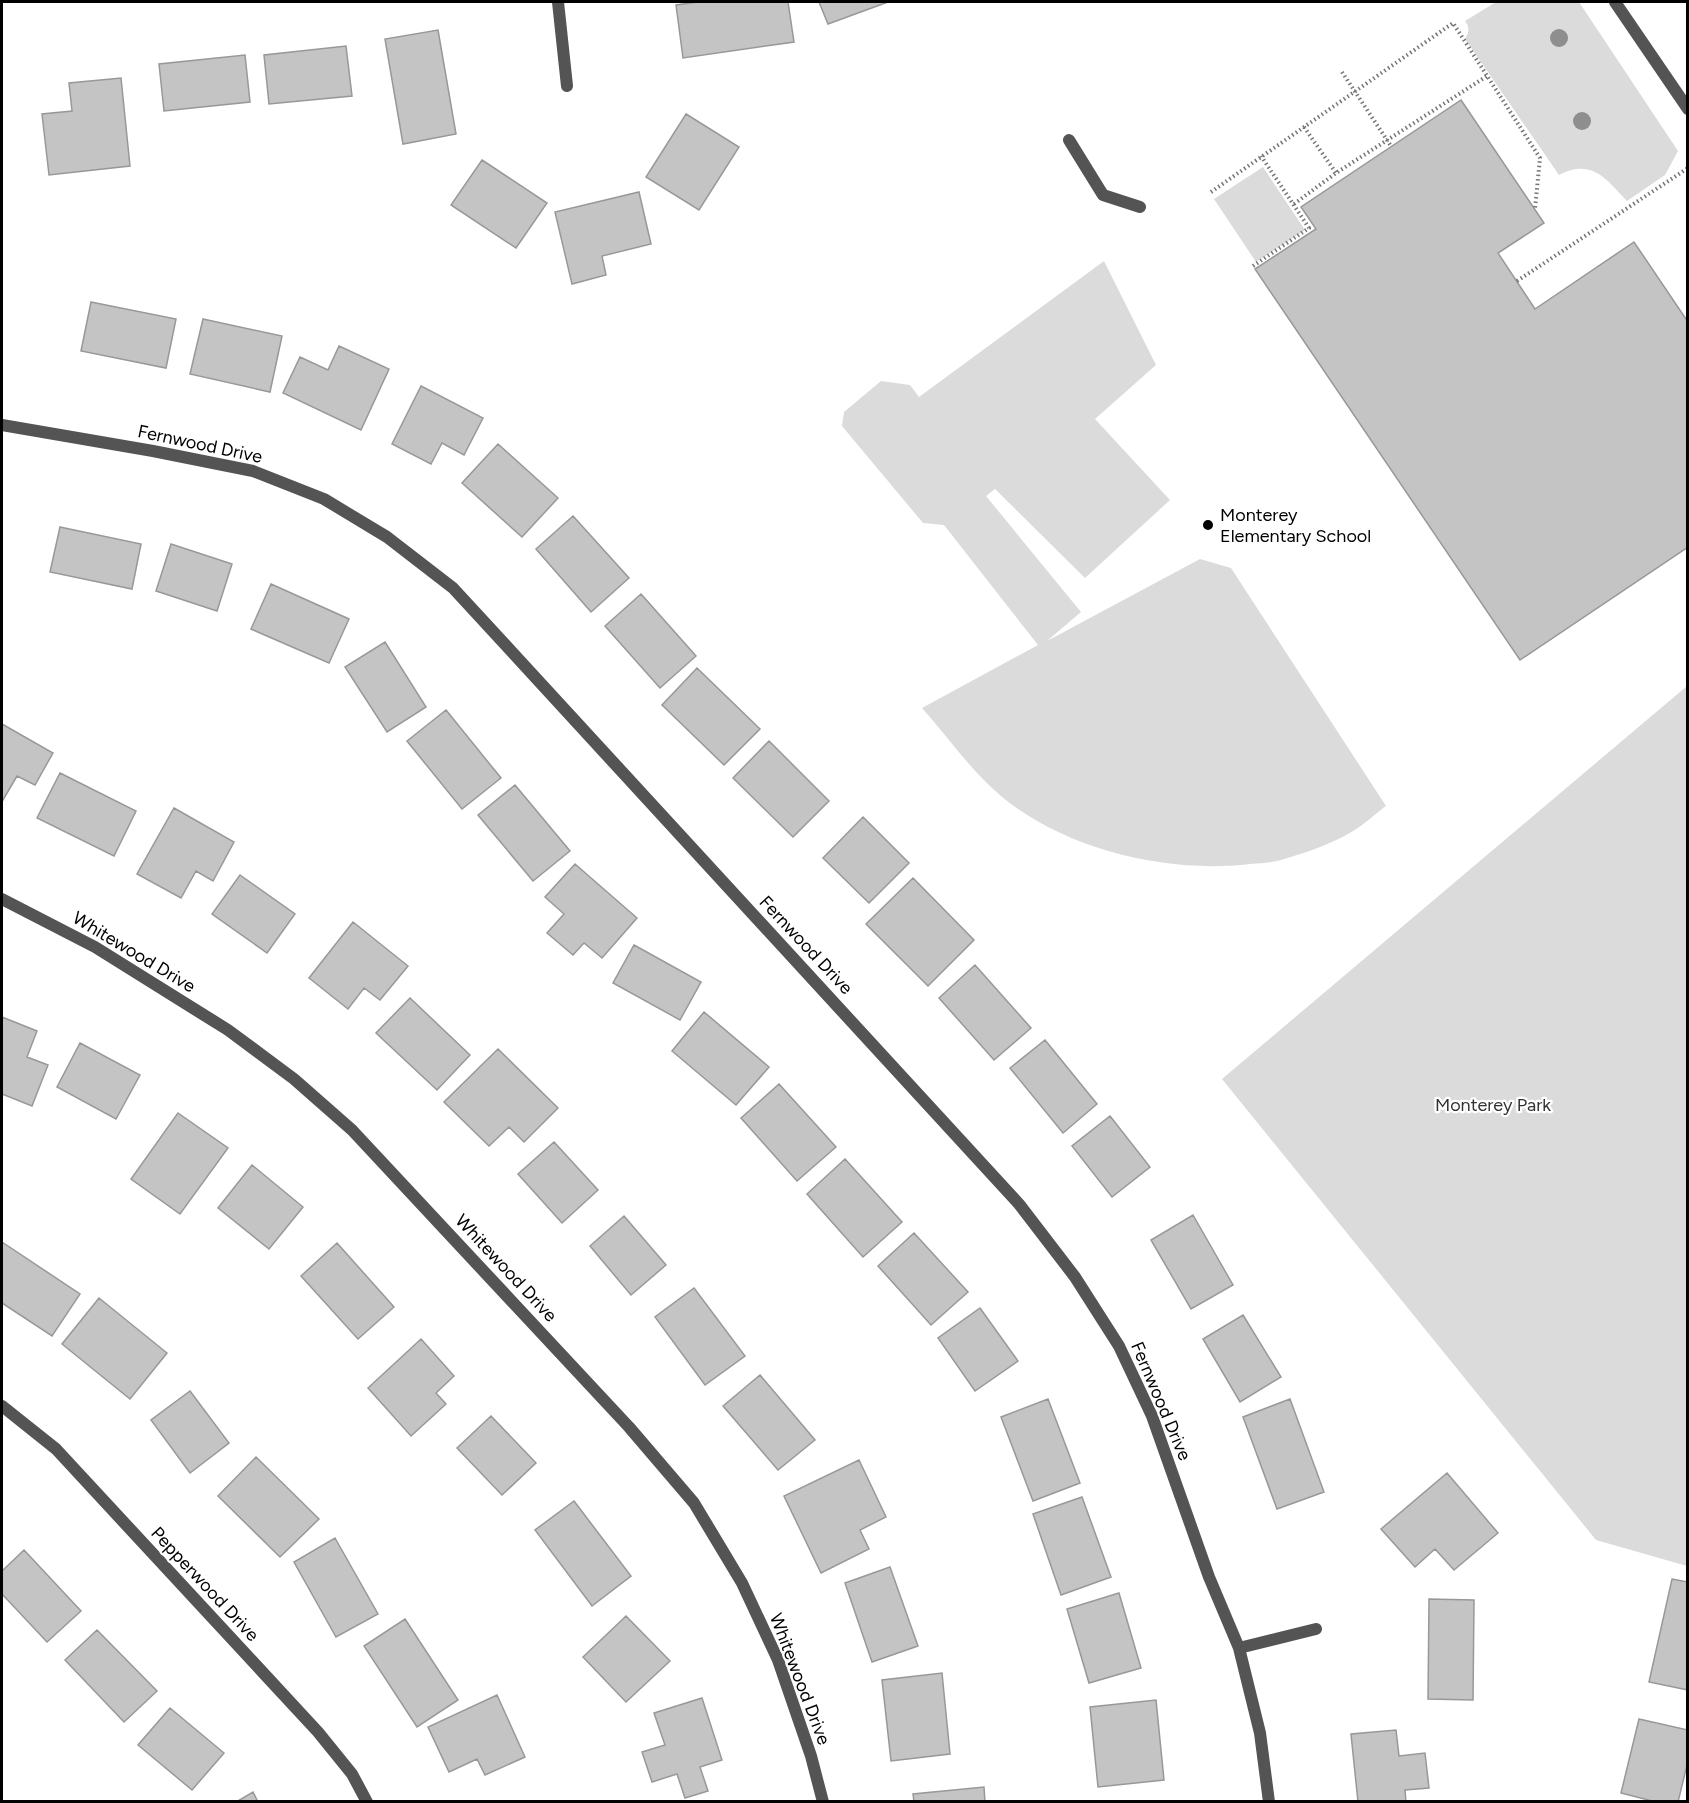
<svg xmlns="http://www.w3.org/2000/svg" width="1689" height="1803" font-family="Figtree,sans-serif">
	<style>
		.green { fill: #dbdbdb }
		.building { fill: #c4c4c4; stroke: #989898; stroke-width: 1.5 }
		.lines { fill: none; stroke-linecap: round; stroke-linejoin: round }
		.path { stroke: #767676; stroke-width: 4; stroke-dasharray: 1.5 3; stroke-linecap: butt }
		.service { stroke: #545454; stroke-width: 12 }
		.minor { stroke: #545454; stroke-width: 12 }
		.tree { fill: #8e8e8e }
		.poi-dot { fill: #000; stroke: #fff; stroke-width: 2 }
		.labels { text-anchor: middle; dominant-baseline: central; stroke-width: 4.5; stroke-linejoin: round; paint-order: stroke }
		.street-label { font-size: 18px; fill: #000; stroke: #fff }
		.poi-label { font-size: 18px; fill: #000; stroke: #fff; text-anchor: start }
		.park-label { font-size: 18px; fill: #323232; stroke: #fff }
	</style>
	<rect width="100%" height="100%" fill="#fff"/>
	<!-- green -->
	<path class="green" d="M1496,2H1579L1678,151L1665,175L1627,201C1606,179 1592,158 1559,175L1465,39C1469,32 1470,28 1465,21Z
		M1263,167L1305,230L1256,262L1214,199Z
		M1104,261L1156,365L1095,419L1170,500L1085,578L995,489L986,496L1081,612L1047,641L1200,559L1231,568L1386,806C1375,814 1365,824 1353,831C1332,844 1305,853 1281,860C1271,863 1260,863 1250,864C1168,874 1065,850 1001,796C971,771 948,737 922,708L1038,645L944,525L923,523L842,426L844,412L881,381L910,385L919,397Z
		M1687,686V1566L1596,1540L1222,1079Z"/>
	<!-- building -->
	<path class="building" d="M698,2H788L794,42L683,58L676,5Z
		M819,2H888L828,24Z
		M438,30L456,134L403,144L385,39Z
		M346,46L352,96L269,104L264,55Z
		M245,55L250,102L164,111L159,64Z
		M121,78L130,166L49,175L42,114L72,111L69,83Z
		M1461,100L1544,223L1498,253L1535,309L1634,242L1688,322V547L1520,660L1255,269L1316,229L1301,207Z
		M686,114L739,147L699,210L646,177Z
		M482,160L547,203L516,248L451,205Z
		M639,192L651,244L602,256L606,275L572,284L555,212Z
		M91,302L176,319L166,368L81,351Z
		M203,319L282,336L270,392L190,374Z
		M339,346L389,369L361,430L283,393L300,357L328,370Z
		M421,386L483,418L464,455L442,443L431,464L392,444Z
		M498,444L558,498L522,537L462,483Z
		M573,516L629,578L591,612L536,549Z
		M60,527L141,544L132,589L50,572Z
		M171,544L232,564L217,611L156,591Z
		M271,584L349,619L329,663L251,629Z
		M641,594L696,656L660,688L605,626Z
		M385,642L426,707L387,732L345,667Z
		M697,668L760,729L724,765L662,705Z
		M446,710L501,778L462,809L407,741Z
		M2,724L53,753L35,785L17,776L3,800L2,799Z
		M769,741L829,801L793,837L733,778Z
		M60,773L136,811L114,856L37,818Z
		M515,785L570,851L533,881L478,815Z
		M174,808L234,842L213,881L196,871L181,898L137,874Z
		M863,817L909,863L869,903L823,858Z
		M575,864L637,918L602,958L584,943L573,955L547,933L564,914L545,897Z
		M240,875L295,914L267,953L212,914Z
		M913,878L974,940L928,986L866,924Z
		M353,922L408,966L380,1000L364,988L348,1009L309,978Z
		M634,945L701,982L680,1020L613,983Z
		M975,965L1031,1028L994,1060L939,998Z
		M410,998L470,1055L437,1090L376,1033Z
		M704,1012L769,1067L736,1105L672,1051Z
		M2,1017L37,1031L27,1057L48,1065L32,1106L2,1094Z
		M1045,1040L1097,1104L1063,1133L1010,1068Z
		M80,1043L140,1075L116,1119L57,1087Z
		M498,1049L558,1108L524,1142L509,1127L489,1146L444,1102Z
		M779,1084L836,1147L797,1181L741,1118Z
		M178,1113L228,1148L180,1214L131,1179Z
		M1110,1116L1150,1167L1112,1197L1072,1146Z
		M554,1142L598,1190L562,1223L518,1174Z
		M845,1159L902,1222L863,1257L807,1194Z
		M252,1165L303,1207L269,1249L218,1208Z
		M1193,1215L1233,1285L1191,1309L1151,1240Z
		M624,1216L666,1265L631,1295L590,1246Z
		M914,1233L968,1292L931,1325L878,1266Z
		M2,1242L80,1294L52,1336L2,1303Z
		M337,1243L394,1307L358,1339L301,1276Z
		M694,1288L745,1356L705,1385L655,1317Z
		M99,1298L167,1353L130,1399L62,1344Z
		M980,1308L1018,1361L975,1391L938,1338Z
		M1243,1315L1281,1377L1240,1402L1203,1339Z
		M421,1339L454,1376L436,1393L446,1404L411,1436L368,1388Z
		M760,1375L815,1440L778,1470L723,1406Z
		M190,1391L229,1443L190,1473L151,1420Z
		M1048,1399L1080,1483L1033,1501L1001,1417Z
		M1290,1399L1324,1492L1277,1509L1243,1417Z
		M491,1416L536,1463L502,1495L457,1448Z
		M256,1457L319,1519L280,1557L218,1496Z
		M859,1460L886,1517L860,1530L869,1549L821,1573L784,1496Z
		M1447,1473L1498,1533L1454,1570L1435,1549L1415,1567L1381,1529Z
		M1082,1497L1111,1577L1061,1595L1033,1514Z
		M574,1501L631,1576L592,1606L535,1530Z
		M335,1538L378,1614L336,1637L294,1562Z
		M24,1550L81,1611L47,1642L2,1594V1571Z
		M890,1567L918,1646L872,1662L845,1583Z
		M1672,1579L1688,1582V1690L1649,1682Z
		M1119,1593L1141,1668L1089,1683L1067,1609Z
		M1429,1599L1474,1600L1473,1700L1428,1699Z
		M626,1616L670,1661L626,1702L583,1657Z
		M405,1619L458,1700L417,1727L364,1646Z
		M97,1630L157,1691L124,1722L65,1660Z
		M942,1673L950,1754L891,1761L882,1680Z
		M497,1695L525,1757L485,1775L477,1759L449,1772L428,1727Z
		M702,1698L722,1760L700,1767L708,1791L685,1798L677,1774L652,1782L642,1752L665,1745L654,1713Z
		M1156,1700L1164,1780L1098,1787L1090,1707Z
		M170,1708L224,1753L192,1790L138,1745Z
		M1639,1719L1688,1730V1761L1678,1802H1656L1621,1793Z
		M1396,1730L1399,1756L1425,1753L1429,1788L1405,1790L1406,1802H1358L1351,1734Z
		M984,1787L985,1802H914L913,1794Z
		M253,1792L258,1802H236Z"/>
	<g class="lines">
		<!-- path -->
		<path class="path" d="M1342,72L1391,146
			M1304,127L1336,173
			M1211,192L1453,23L1540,158L1535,209
			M1294,204L1336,173L1487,76
			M1253,266L1309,228L1261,156
			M1517,281L1688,168"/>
		<!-- service -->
		<path class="service" d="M1615,2L1688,109
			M1069,140L1103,195L1140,207"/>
		<!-- minor -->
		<path class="minor" d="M558,2L567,86
			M2,425L153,451L253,471L324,499L387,537L453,588L512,652L1019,1204L1075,1277L1119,1346L1152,1416L1209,1577L1239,1648L1260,1733L1269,1802
			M2,899L95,947L228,1030L294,1079L352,1130L629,1427L694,1503L742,1583L778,1660L811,1756L823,1802
			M2,1406L56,1449L318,1732L352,1774L367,1802
			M1239,1648L1316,1629"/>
	</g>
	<!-- trees -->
	<g class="tree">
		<circle cx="1559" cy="38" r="9"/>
		<circle cx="1582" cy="121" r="9"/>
	</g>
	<!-- markers -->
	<circle class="poi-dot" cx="1208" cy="525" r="6"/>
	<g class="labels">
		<!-- street labels -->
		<g class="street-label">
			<text transform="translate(200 444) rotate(12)">Fernwood Drive</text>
			<text transform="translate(806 945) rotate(47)">Fernwood Drive</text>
			<text transform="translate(134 952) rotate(31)">Whitewood Drive</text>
			<text transform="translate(506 1268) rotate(47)">Whitewood Drive</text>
			<text transform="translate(1161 1401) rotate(67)">Fernwood Drive</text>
			<text transform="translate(205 1584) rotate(47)">Pepperwood Drive</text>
			<text transform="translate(800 1679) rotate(69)">Whitewood Drive</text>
		</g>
		<!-- poi labels -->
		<g class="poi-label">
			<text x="1220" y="515">Monterey<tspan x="1220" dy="21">Elementary School</tspan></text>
		</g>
		<!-- park labels -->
		<g class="park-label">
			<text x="1493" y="1105">Monterey Park</text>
		</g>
	</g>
	<!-- border -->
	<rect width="1689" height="1803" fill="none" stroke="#000000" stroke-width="6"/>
</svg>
